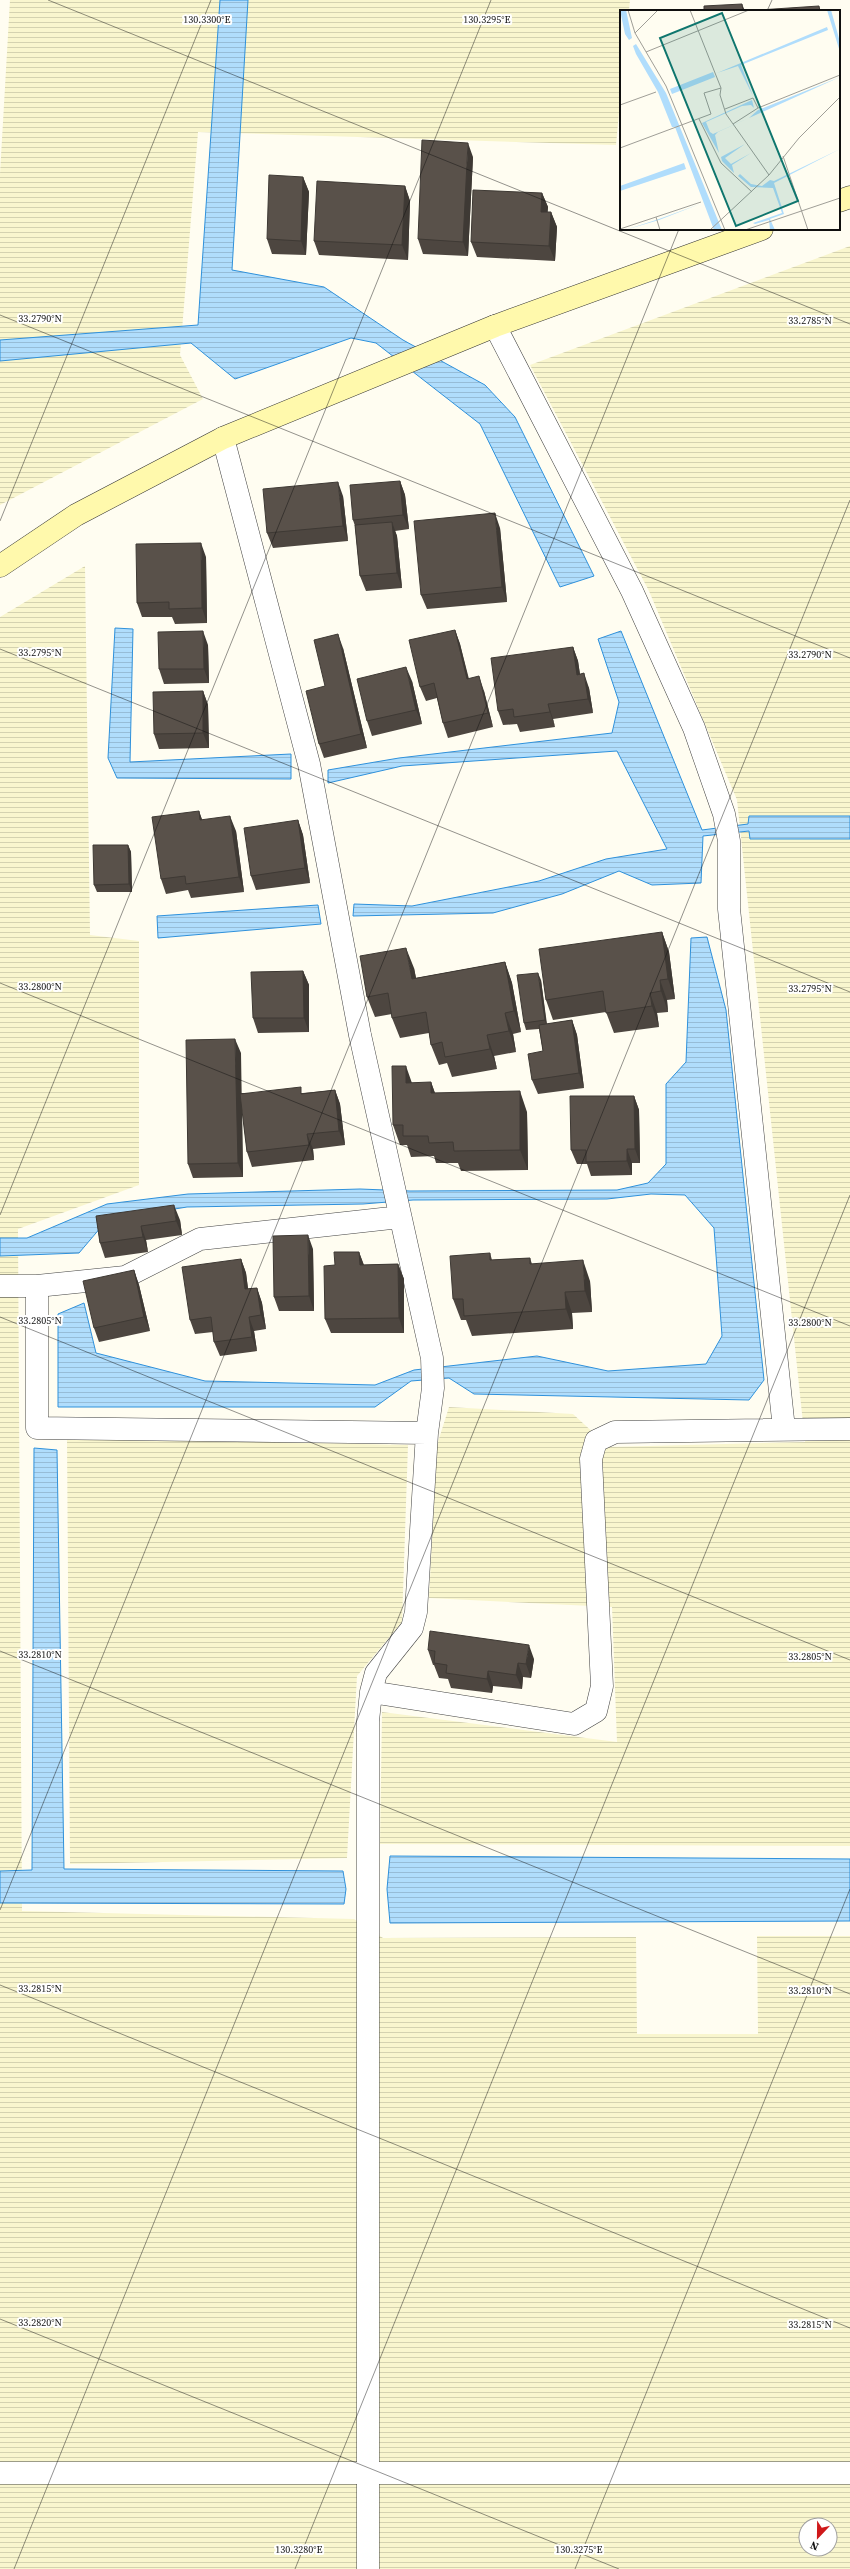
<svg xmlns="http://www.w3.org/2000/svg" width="850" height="2569" font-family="'Source Serif 4',serif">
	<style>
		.farmland { fill: url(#farmland-rules); fill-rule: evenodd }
		.water { fill: url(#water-rules); stroke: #2f91db }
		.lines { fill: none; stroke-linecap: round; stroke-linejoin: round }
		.street-casing { stroke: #424242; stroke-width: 23 }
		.secondary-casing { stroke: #313131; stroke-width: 23 }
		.street { stroke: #fff; stroke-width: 22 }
		.secondary { stroke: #fff9ac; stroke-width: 22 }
		.wall { fill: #4d4640 }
		.shaded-wall { fill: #3e3934 }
		.building { fill: #59514a; stroke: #3e3934 }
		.ticks { fill: none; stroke: #0f0f0f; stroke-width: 1; stroke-opacity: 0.45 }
		.inset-road { fill: none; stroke: #9f9e97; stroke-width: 1 }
		.view { fill: #0f766e; fill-opacity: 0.15; stroke: #0f766e; stroke-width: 2 }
		.inset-edge { fill: none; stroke: #0f0f0f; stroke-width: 2 }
		.ticks-label { font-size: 10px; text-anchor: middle; fill: #0f0f0f; stroke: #fff; stroke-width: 4; stroke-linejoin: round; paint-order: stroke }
	</style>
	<defs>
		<pattern id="farmland-rules" width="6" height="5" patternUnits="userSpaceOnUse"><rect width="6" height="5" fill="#f9f6ce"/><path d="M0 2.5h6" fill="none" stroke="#d4d2b0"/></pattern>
		<pattern id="water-rules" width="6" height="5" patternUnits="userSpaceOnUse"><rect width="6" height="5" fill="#b0ddfc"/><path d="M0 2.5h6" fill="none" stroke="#96bcd7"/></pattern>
	</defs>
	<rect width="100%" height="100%" fill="#fffdf1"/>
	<!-- farmland -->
	<path class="farmland" d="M10,0H630L629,11H621V92L616,145L198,132L180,355L203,399L0,505V174Z
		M850,246V1846L380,1844L382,1712L617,1742L612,1607L429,1598L437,1445L449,1407L573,1414L609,1447L805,1442L737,800L649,591L530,365Z
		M85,566L90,935L139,941V1185L18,1229L22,1911L354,1919L383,1938L636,1937L637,2034H758L757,1936H850V2569H0V617ZM806,2525H830V2549H806Z
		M67,1438L408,1445L402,1622L357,1676L347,1858L70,1864Z"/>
	<!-- water -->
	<path class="water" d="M220,0H248L232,270L324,287L403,340L485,385L515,417L594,576L560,587L480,424L376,343L351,338L235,379L191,343L0,361V340L198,325Z
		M115,628L133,629L130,762L291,754V779L117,778L108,758Z
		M621,631L702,830L748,824L749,816H850V839H750L749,831L703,836L701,883L652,885L619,871L562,894L493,913L353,916L354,904L412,906L539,881L606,859L667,849L617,751L402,766L328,783V770L399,758L612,733L619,702L598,639Z
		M318,905L321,924L158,938L157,916Z
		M707,937L726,1010L764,1380L749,1400L474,1394L449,1378L411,1381L375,1407H58V1314L84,1303L96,1353L205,1381L375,1385L414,1370L537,1356L608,1371L706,1364L722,1336L714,1228L685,1195L651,1194L607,1199L413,1200L363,1204L187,1207L107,1220L79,1253L0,1256V1238H27L107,1204L188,1194L360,1189L410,1191L617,1190L648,1183L666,1164V1084L686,1062L691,938Z
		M34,1448L57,1450L64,1869L343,1871L346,1889L344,1904L0,1903V1871L32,1870Z
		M390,1856L850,1859V1921L390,1923L387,1889Z"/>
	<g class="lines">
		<defs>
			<path id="street" d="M495,326L632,591L694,728L724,814L729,841V909L784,1429
				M223,438L309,764L360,1035L432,1358L433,1388L427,1433L416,1612L412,1628L376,1673L371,1692L574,1724L596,1711L602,1686L591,1459L596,1441L615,1432L850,1429
				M0,1286H37L125,1277L200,1239L400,1217
				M37,1286V1428L427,1433
				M0,2473H850
				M368,2569V1721L371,1692"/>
			<path id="secondary" d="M839,201L850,197
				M0,566L76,515L223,438L495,326L762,229"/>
		</defs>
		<!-- street casing -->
		<use href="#street" class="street-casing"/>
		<!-- secondary casing -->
		<use href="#secondary" class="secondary-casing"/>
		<!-- street -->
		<use href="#street" class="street"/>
		<!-- secondary -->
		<use href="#secondary" class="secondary"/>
	</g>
	<!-- wall -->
	<path class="wall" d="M473,157L468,256L423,254L418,239Z
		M303,177L309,192L306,255L272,254L267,239Z
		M405,186L410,201L408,260L319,255L314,241Z
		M542,193L548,207L547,212H551L557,227L555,261L477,257L471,242Z
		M400,481L405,495L409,529L395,531L397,536L402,588L366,591L360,576L355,526L353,520Z
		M343,496L348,541L273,548L267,533Z
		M500,528L507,602L427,609L421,595Z
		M206,557L207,623L175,624L172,617H142L137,603Z
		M455,630L460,644L469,679L484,691L493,727L448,738L443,723L437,698L426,701L420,687Z
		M208,645L209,683L164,684L159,669Z
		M573,647L578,661L580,674L589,688L593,713L553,719L555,727L520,732L517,724L503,725L498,711Z
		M343,648L367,748L324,758L319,744L325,686Z
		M412,681L422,724L372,736L367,721Z
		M203,691L208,705L209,748L159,749L154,734Z
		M199,811L202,820L236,831L244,892L191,898L188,890L166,894L161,879Z
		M298,820L303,835L310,883L256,890L251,876Z
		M128,845L131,852L132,892H97L94,885Z
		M662,932L669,952L675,999L667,1000L668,1012L657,1013L659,1027L614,1033L606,1012L553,1020L546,1000Z
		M505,962L512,983L521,1032L513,1034L516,1052L494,1056L497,1069L452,1077L447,1063L439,1065L431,1045L429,1033L400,1038L392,1018V1014L375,1017L367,997L414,968L416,978Z
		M303,971L309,985V1032L258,1033L253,1018Z
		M541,980L547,1024L572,1020L577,1035L584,1088L538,1094L532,1080L543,1051L539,1029L526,1030L524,1023Z
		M241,1053V1093H303L335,1090L340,1104L345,1145L313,1149L314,1160L252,1167L247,1152L242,1108L243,1177L193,1178L188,1164Z
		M431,1082L435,1093L527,1112L528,1170L461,1171L458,1163H436L434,1156L411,1157L407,1145H400L393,1125Z
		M634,1096L639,1110L640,1163H632V1175L591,1176L587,1164H577L571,1150Z
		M96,1216L180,1220L182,1235L146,1240L148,1252L105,1258L100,1243Z
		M313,1249L314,1311H279L274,1297Z
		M359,1252L364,1265L398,1264L404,1279V1333H331L325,1319Z
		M490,1253L492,1260L530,1258L532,1264L590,1281L592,1312L572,1313L573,1329L472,1336L466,1320H461L453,1299Z
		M241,1259L246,1273L248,1289L257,1288L262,1303L266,1329L254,1331L257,1351L220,1356L214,1342L213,1332L195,1334L190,1320Z
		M134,1270L139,1285L150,1331L99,1342L94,1328Z
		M428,1650L534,1659L531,1678L523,1677L522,1689L493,1686L492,1693L451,1688L448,1679L439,1678L434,1665H433Z"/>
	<!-- shaded-wall -->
	<path class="shaded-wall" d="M742,4L745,11H743Z
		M468,143L473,157L468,256L463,242Z
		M303,177L309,192L306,255L301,241Z
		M405,186L410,201L408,260L402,245Z
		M542,193L548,207L547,226L541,212Z
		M551,212L557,227L555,261L549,246Z
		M400,481L405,495L409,529L403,515Z
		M338,482L343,496L348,541L343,526Z
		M495,513L500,528L507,602L502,587Z
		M392,522L397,536L402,588L397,573Z
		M201,543L206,557L207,623L202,608Z
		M455,630L460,644L472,694L467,679Z
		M203,631L208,645L209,683L204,669Z
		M338,634L343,648L367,748L361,734Z
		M573,647L578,661L582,689L577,675Z
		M406,667L412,681L422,724L416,710Z
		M584,673L589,688L593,713L588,699Z
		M479,676L484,691L493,727L488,713Z
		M203,691L208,705L209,748L203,733Z
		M548,704L553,719L555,727L550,712Z
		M199,811L204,825L200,820Z
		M230,816L236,831L244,892L239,877Z
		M298,820L303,835L310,883L305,868Z
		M128,845L131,852L132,892L129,884Z
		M662,932L669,952L675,999L668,979Z
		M406,948L414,968L420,999L412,979Z
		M505,962L512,983L521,1032L514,1011Z
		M303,971L309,985V1032L304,1018Z
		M538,973L541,980L547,1028L545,1020Z
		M660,980L667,1000L668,1012L661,991Z
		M650,993L657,1013L659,1027L652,1006Z
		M505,1013L513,1034L516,1052L509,1031Z
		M572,1020L577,1035L584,1088L579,1073Z
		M487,1035L494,1056L497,1069L490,1049Z
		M235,1039L241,1053L243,1177L238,1163Z
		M406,1066L413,1086L406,1083Z
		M431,1082L438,1102L431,1093Z
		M335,1090L340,1104L345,1145L339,1131Z
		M520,1091L527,1112L528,1170L520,1150Z
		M634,1096L639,1110L640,1163L635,1149Z
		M307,1134L313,1149L314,1160L309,1145Z
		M627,1149L632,1163V1175L627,1161Z
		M174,1205L180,1220L182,1235L176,1221Z
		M141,1226L146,1240L148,1252L143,1237Z
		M308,1235L313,1249L314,1311L309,1296Z
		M359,1252L364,1266L360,1265Z
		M241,1259L246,1273L250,1304L245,1289Z
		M583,1260L590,1281L592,1312L585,1291Z
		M398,1264L404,1279V1333L399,1318Z
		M134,1270L139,1285L150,1331L144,1317Z
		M257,1288L262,1303L266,1329L261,1315Z
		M565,1292L572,1313L573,1329L566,1309Z
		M249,1317L254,1331L257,1351L252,1337Z
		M529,1645L534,1659L531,1678L526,1664Z
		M518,1663L523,1677L522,1689L516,1675Z
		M488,1671L493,1686L492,1693L487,1679Z"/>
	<!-- building -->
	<path class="building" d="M742,4L743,11H704V6Z
		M819,6L820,11H759V10Z
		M422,140L468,143L463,242L418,239Z
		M269,175L303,177L301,241L267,239Z
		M317,181L405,186L402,245L314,241Z
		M473,190L542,193L541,212H551L549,246L471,242Z
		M400,481L403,515L353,520L350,485Z
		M338,482L343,526L267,533L263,489Z
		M495,513L502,587L421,595L414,521Z
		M392,522L397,573L360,576L355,525Z
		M201,543L202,608L169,609V602L137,603L136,544Z
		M455,630L467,679L479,676L488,713L443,723L434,683L420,687L409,640Z
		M203,631L204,669H159L158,632Z
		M338,634L361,734L319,744L306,691L325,686L314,640Z
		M573,647L577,675L584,673L588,699L548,704L550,712L514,717L513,709L498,711L491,658Z
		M406,667L416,710L367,721L357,679Z
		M203,691V733L154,734L153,692Z
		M199,811L200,820L230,816L239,877L186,884L185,876L161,879L152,817Z
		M298,820L305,868L251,876L244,828Z
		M93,845H128L129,884L94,885Z
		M662,932L668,979L660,980L661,991L650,993L652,1006L606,1013L603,991L546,1000L539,949Z
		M406,948L412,979L505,962L514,1011L505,1013L509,1031L487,1035L490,1049L445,1057L442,1042L431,1045L426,1012L392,1018L388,993L367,997L360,956Z
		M303,971L304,1018H253L251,972Z
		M538,973L545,1020L524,1023L517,975Z
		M572,1020L579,1073L532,1080L528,1054L543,1051L539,1025Z
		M235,1039L238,1163L188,1164L186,1040Z
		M392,1066H406V1083L431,1082V1093L520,1091V1150L454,1151L453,1142L429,1143L428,1136H403V1125H393Z
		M301,1087V1094L335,1090L339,1131L307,1134L309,1145L247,1152L240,1094Z
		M570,1096H634L635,1149H627V1161L586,1162V1150H571Z
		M174,1205L176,1221L141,1226L143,1237L100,1243L96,1216Z
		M308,1235L309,1296L274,1297L273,1236Z
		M334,1252H359L360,1265L398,1264L399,1318L325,1319L324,1266L335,1265Z
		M490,1253V1260L530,1258V1264L583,1260L585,1291L565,1292L566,1309L464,1316L463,1299H453L450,1256Z
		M241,1259L245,1289L257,1288L261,1315L249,1317L252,1337L214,1342L211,1317L190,1320L182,1267Z
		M134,1270L144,1317L94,1328L83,1281Z
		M430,1631L529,1645L526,1664L518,1663L516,1675L488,1671L487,1679L446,1673L447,1665L434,1663L435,1651L428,1650Z"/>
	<!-- ticks -->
	<path class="ticks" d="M48,0L850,324M767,11L772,0M0,315L850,658M0,521L211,0M0,649L850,992M0,983L850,1326M0,1215L491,0M0,1317L850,1660M0,1651L850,1994M0,1910L679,229M0,1985L850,2328M0,2319L619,2569M14,2569L850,500M295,2569L850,1195M575,2569L850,1889"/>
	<!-- overview -->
	<g transform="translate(620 10)">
		<rect width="220" height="220" fill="#fffdf1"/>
		<path d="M0,0H6L12,28L9,30L5,24ZM207,0H211L220,32V42ZM207,17L208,20L121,55L133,86L118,56L97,63ZM16,34L46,83L102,220H94L55,117H52L38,82L16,44L13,36ZM93,62L95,67L52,84L50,79ZM220,67L98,122L95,125L99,143L82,113L132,90L134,98L131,95L122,96L86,112L90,122L93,124L129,108L138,100ZM125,134L105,148L111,154L131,143L112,155L114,163L102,151L82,158L102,151L101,147ZM220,139L154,173L164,204L150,209L155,220H150L149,210L135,214L133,213L162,203L153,178L131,177L118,166L120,164L131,174L142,176L150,170L154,171ZM64,153L66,159L0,181V176ZM80,194L39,210L5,220L39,209Z" fill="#b0ddfc"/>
		<path class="inset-road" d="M8,0L15,23L46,76L105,220M70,0L101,78M15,23L38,0M26,42L129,0M0,95L36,82M105,99L133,88L138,98M79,109L101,153L132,182M113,114L138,98L220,65M0,138L91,104L84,83L101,78L100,85L106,104L149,165M163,146L188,220M36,207L81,192M0,219L36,207L40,220M90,220L149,165L179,128L220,87M125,220L220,188"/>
		<path class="view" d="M102,3L178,191L116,216L40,28Z"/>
		<rect width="220" height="220" class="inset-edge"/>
	</g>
	<g class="ticks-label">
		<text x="207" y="23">130.3300°E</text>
		<text x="487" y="23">130.3295°E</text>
		<text x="40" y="322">33.2790°N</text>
		<text x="810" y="324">33.2785°N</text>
		<text x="40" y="656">33.2795°N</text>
		<text x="810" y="658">33.2790°N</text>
		<text x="40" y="990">33.2800°N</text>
		<text x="810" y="992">33.2795°N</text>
		<text x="40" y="1324">33.2805°N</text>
		<text x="810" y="1326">33.2800°N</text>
		<text x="40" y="1658">33.2810°N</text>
		<text x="810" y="1660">33.2805°N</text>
		<text x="40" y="1992">33.2815°N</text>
		<text x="810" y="1994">33.2810°N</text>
		<text x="40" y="2326">33.2820°N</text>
		<text x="810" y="2328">33.2815°N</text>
		<text x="299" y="2553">130.3280°E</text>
		<text x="579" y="2553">130.3275°E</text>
	</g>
	<!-- north arrow -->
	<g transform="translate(818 2537) rotate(202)"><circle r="19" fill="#ffffff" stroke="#9f9f9f"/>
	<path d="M0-3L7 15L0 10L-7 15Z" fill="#cf181a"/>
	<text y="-6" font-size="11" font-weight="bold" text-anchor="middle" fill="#0f0f0f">N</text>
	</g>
</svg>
